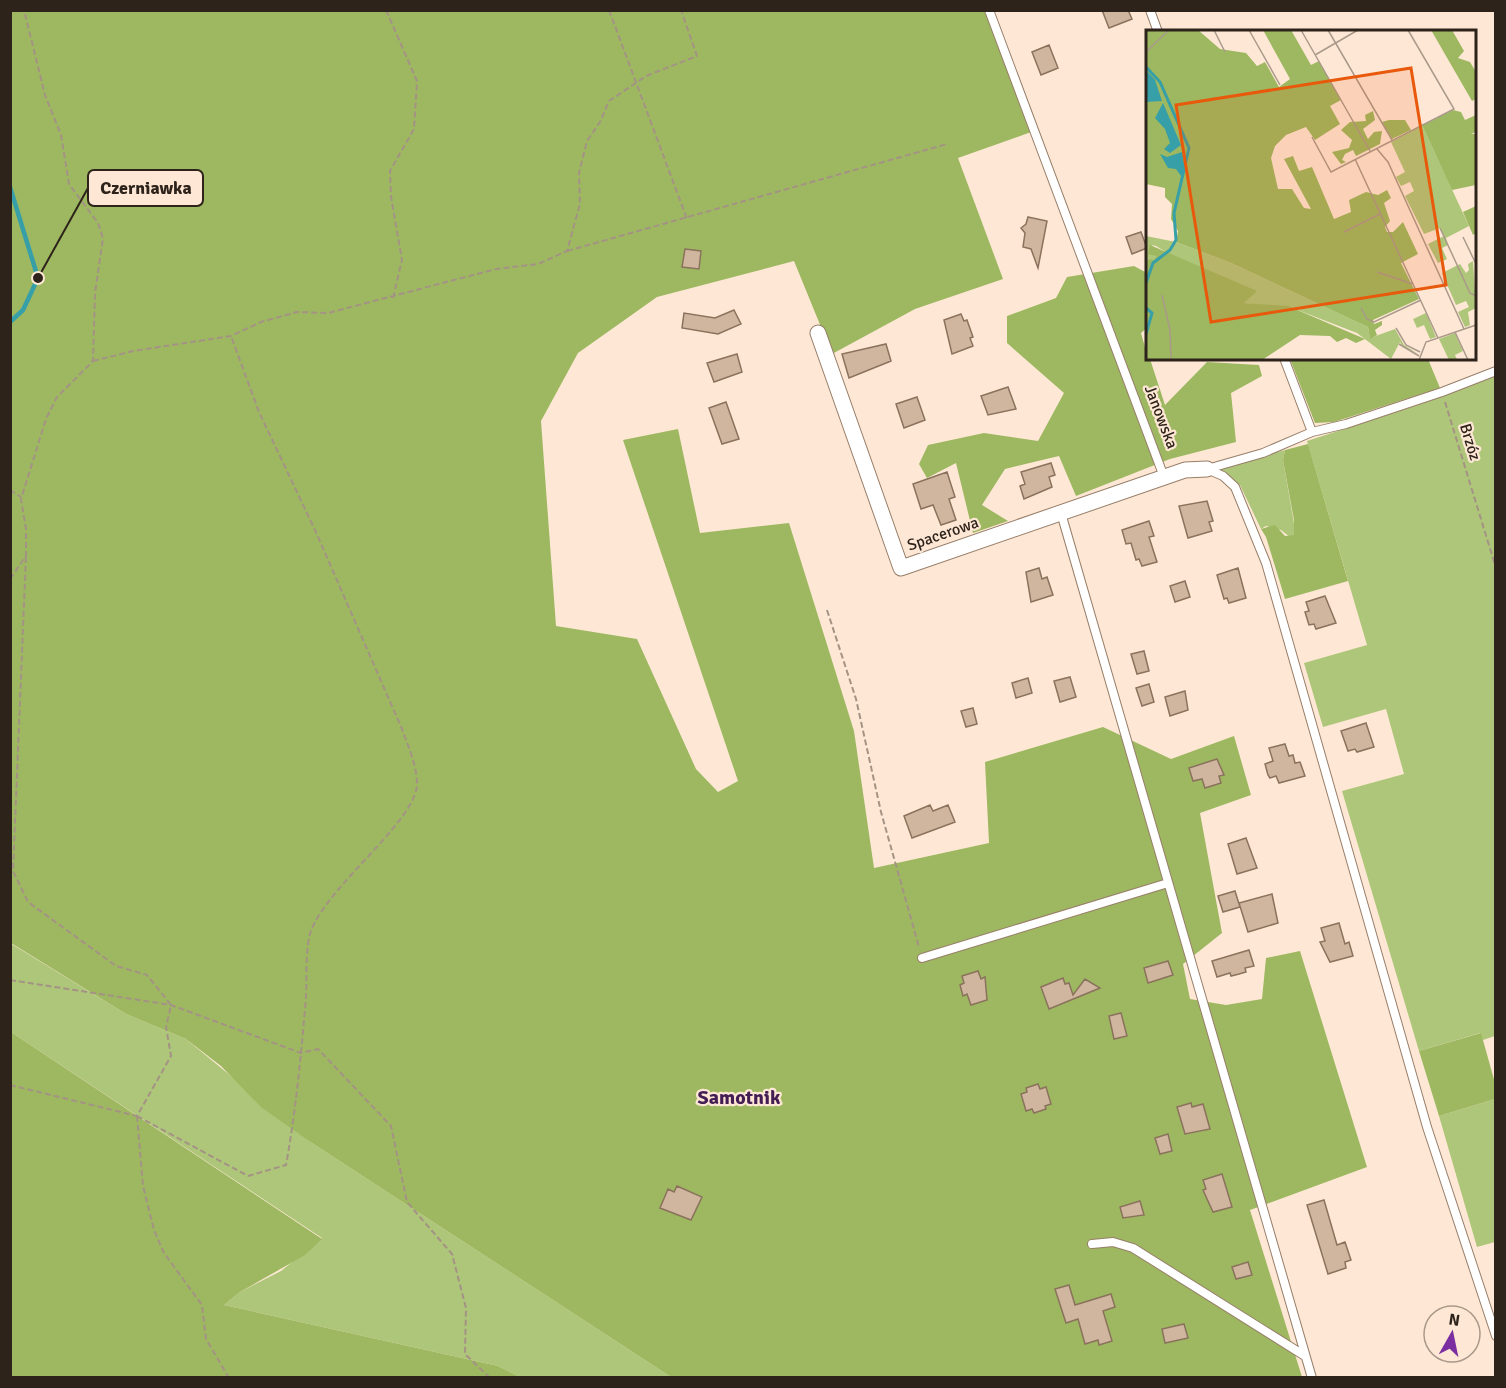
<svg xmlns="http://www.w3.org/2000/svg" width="1506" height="1388" font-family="Signika,sans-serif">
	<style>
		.green { fill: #aec679 }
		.forest { fill: #9db860 }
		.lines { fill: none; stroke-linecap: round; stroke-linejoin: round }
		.stream { stroke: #369fa7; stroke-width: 4.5 }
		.building { fill: #d0b69f; stroke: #8a725d; stroke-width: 1.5 }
		.service-casing { stroke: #977e69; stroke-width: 10 }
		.minor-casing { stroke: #977e69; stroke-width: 17 }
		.path { stroke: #a49385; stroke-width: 2; stroke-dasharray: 6 3; stroke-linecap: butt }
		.service { stroke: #fff; stroke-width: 8 }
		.minor { stroke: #fff; stroke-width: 15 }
		.labels { text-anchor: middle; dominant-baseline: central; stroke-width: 4.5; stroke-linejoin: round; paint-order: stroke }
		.street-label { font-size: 16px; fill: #2d231b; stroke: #fee8d5 }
		.quarter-label { font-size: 20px; font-weight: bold; fill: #421e55; stroke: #fee8d5 }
		.inset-river { fill: none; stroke: #369fa7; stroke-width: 3 }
		.inset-road { fill: none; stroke: #aa998b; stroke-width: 1.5 }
		.view { fill: #e8590c; fill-opacity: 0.15; stroke: #e8590c; stroke-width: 3 }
		.inset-edge { fill: none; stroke: #2d231b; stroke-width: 3 }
		.leader { fill: none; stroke: #2d231b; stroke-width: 2 }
		.callout-dot { fill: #2d231b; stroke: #fee8d5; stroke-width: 2 }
		.callout { fill: #fee8d5; stroke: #2d231b; stroke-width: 2 }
		.callout-label { font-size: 18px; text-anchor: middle; font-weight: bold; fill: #2d231b }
	</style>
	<rect width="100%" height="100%" fill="#fee8d5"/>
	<!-- green -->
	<path class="green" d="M1495,375V1036L1483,1040L1480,1033L1419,1051L1342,791L1404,774L1386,709L1323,727L1304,663L1367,645L1307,441L1415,406Z
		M1285,450L1283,460L1295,529L1294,535L1290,537L1281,530L1266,526L1261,529L1240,485L1216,468Z
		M10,943L126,1014L186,1039L312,1143L671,1377H520L498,1366L224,1305L240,1292L281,1271L322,1238L11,1032Z
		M1495,1099V1242L1477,1247L1439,1116Z"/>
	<!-- forest -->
	<path class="forest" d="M10,11H989L1034,131L958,158L1003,279L915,309L832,354L794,261L657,297L578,353L541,421L556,626L637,639L696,769L718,792L738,781L623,440L678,429L700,533L789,523L854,731L874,868L989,843L985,762L1103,727L1171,759L1234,736L1251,795L1200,813L1222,933L1183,964L1190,999L1226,1005L1262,999L1266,958L1300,951L1367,1167L1250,1210L1302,1377H671L312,1143L261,1107L221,1066L186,1039L126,1014L11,943Z
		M1134,266L1147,273V328L1141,333L1148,358L1150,359L1165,405L1207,362L1259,365L1262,376L1231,393L1236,442L1170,459L1076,496L1059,456L1005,469L982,505L1008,521L973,533L956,463L927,478L919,464L928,445L984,433L1038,441L1064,393L1007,343V316L1056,298L1067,277Z
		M1290,359H1428L1440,388L1334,422L1315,423Z
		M1308,444L1348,581L1285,599L1266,537L1261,529L1275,525L1285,536L1294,535V520L1283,460L1285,450Z
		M11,1032L322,1239L305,1255L240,1292L224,1305L498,1366L520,1377H11Z
		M1481,1033L1495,1083V1099L1439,1116L1419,1051Z"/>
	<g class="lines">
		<!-- stream -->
		<path class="stream" d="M10,187L38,278L23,310L10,322"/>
	</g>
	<!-- building -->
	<path class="building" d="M1102,10H1128L1132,19L1109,28Z
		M1049,45L1058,68L1041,75L1032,52Z
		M1028,217L1047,221L1038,268L1031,249L1023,247L1025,233L1021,228L1026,224Z
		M1141,232L1147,248L1132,254L1126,237Z
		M685,249L701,251L699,269L682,267Z
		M734,310L741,324L718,334L682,328L684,313L715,318Z
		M961,314L964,321L967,320L973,337L970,338L973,346L952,354L944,320Z
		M886,344L891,361L849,378L842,354Z
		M737,354L742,372L714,382L707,363Z
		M1008,387L1016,409L988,415L981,396Z
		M917,397L925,420L904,428L896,404Z
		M726,402L739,439L722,444L709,408Z
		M1051,463L1055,475L1049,477L1052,487L1024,499L1020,486L1025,484L1021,472Z
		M947,472L955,497L949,499L956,520L941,525L933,505L921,509L913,484Z
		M1207,501L1213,521L1209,522L1212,531L1188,538L1179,506Z
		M1149,521L1154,536L1149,537L1157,562L1142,566L1139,559L1136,560L1131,543L1126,544L1122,530Z
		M1039,568L1042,579L1047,577L1053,595L1031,602L1026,572Z
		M1238,568L1246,598L1229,603L1227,598L1224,599L1217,575Z
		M1185,581L1190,597L1175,602L1170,586Z
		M1325,596L1336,623L1316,629L1314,624L1309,625L1305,612L1309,611L1306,602Z
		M1144,651L1149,671L1137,674L1131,654Z
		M1070,677L1076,697L1060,702L1054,681Z
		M1028,678L1032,693L1016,698L1012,683Z
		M1149,684L1154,702L1142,706L1136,688Z
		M1185,691L1188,710L1170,716L1165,697Z
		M973,708L977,724L966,727L961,711Z
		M1366,723L1374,747L1357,752L1355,749L1348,751L1341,731Z
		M1285,744L1289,756L1293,755L1295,763L1300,762L1305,776L1279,783L1276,776L1270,778L1268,775L1265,764L1273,761L1269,748Z
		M1217,759L1224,775L1219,776L1221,783L1205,788L1202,779L1193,781L1189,768Z
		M930,805L933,811L948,805L955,822L912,838L904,816Z
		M1246,838L1257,868L1237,874L1228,844Z
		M1235,891L1240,907L1223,912L1218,896Z
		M1272,894L1278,923L1248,932L1239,903Z
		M1339,923L1345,944L1349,942L1353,956L1330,962L1320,942L1325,941L1321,928Z
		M1249,950L1254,966L1245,968L1246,972L1239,974L1231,976L1230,973L1217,977L1212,961Z
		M1168,961L1173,975L1148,983L1144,968Z
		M978,971L981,979L985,977L987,1000L971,1005L967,994L963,996L960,985L964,983L962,976Z
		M1063,978L1065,984L1069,983L1073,995L1085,979L1100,988L1049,1009L1041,987Z
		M1121,1013L1127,1036L1114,1039L1109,1016Z
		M1038,1084L1040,1089L1046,1087L1051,1104L1045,1106L1046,1109L1034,1113L1032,1109L1026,1111L1021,1094L1027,1092L1026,1088Z
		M1191,1103L1192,1107L1203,1104L1210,1129L1185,1134L1177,1107Z
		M1168,1134L1172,1151L1160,1154L1155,1138Z
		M1222,1174L1232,1207L1213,1212L1203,1190L1206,1189L1203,1180Z
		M677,1186L702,1197L691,1220L660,1208L668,1189L674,1192Z
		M1324,1200L1337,1245L1345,1242L1351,1260L1345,1262L1346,1268L1328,1274L1307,1205Z
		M1140,1201L1144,1215L1123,1218L1120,1207Z
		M1248,1262L1252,1275L1236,1279L1232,1267Z
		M1069,1285L1075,1305L1111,1294L1115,1307L1103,1311L1112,1341L1099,1345L1098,1340L1085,1344L1078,1319L1066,1323L1055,1289Z
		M1184,1324L1188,1338L1165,1343L1162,1329Z"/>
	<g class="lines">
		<defs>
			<path id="service" d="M989,10L1164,477
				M1150,10L1158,32
				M1284,358L1312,432
				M1207,469L1223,476L1235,487L1266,563L1427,1127L1496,1336
				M1207,469L1263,453L1312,432L1346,424L1442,392L1496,371
				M1061,513L1312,1378
				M922,958L1168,883
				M1092,1244L1113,1242L1133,1248L1305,1356"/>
			<path id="minor" d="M818,333L901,568L1185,470L1207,469"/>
		</defs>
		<!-- service casing -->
		<use href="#service" class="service-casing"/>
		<!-- minor casing -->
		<use href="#minor" class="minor-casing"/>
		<!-- path -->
		<path class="path" d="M386,10L417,81L414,129L390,171L391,197L402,260L393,298
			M609,10L687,219
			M567,251L947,144
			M93,361L133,351L231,336L261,322L297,312L328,313L496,269L538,264L567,251L580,204L579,173L587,141L600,122L609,101L646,76L697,56L681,10
			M1445,402L1496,568
			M10,490L21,497
			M10,579L26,556V529L21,499L46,419L57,397L93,361L95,293L103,238L98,223L69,184L61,135L45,95L24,10
			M827,610L856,699L881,812L919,947
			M10,980L171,1005L301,1053L318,1049L391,1126L407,1202L452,1254L466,1308L465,1354L490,1378
			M10,1085L137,1116L171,1056L166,1027L171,1005L147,975L116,966L28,902L13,871L26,556
			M137,1116L248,1176L286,1165C296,1110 301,1055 306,998C307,980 305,947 311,931C328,885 420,818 417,782C416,763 408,746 402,729L315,530L259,412L231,336
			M137,1116L143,1186L154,1230L164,1253L202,1305L206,1339L229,1378"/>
		<!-- service -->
		<use href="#service" class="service"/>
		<!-- minor -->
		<use href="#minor" class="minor"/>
	</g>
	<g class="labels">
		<!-- street labels -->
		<g class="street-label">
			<text transform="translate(1161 417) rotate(69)">Janowska</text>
			<text transform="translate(1470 442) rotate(73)">Brzóz</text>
			<text transform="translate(943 534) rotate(-19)">Spacerowa</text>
		</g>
		<!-- quarter labels -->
		<g class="quarter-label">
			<text x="739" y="1097">Samotnik</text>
		</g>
	</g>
	<!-- overview -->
	<g transform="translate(1146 30)">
		<rect width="330" height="330" fill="#fee8d5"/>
		<path d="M276,95L323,196L300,208L302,215L296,218L301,229L292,233L282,214L298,206L294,198L278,204L259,166L268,161L264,152L255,156L250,147L259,142L245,112ZM0,206L30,212L85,233L222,297L224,308L249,299L258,315L272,324L256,316L254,312L245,329L211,303L149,279L98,273L100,271L10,216L6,215L12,226L8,231L0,229ZM327,231L330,278L322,282L324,295L319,297L312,282L323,277L320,271L310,275L296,243L314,234L320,243L323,240L322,234ZM280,283L290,307L284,309L278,295L271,298L267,289ZM309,303L317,321L309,325L311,330H303L293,309Z" fill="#aec679"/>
		<path d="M0,0H52L74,19L100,23L111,36L119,32L133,57L144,49L117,0H145L165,35L173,31L195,70L184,76L194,94L169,110L160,97L140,105L129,116L125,128L132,159H146L158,178L165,179L138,129L147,126L153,141L166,137L188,189L205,182L203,170L220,162L232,165L241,160L245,168L238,173L244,191L239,197L241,202H247L257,192L272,224L255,233L273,269L227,290L228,294L236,291V295L229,300L231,305L224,309L222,297L209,291L85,233L30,212L32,201L25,189L26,174L19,167V158L0,154ZM285,0H306L318,21L312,28L324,32L330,42V69L326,71ZM307,80L315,82L319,90L330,85V102L325,104H330V155L306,160L276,95ZM227,81L229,90L217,99L222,109L228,102L236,101L234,114L210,126L207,120L199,124L196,130L200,132L195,134L186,122L203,118L206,110L195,100L204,92L220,91L219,85ZM243,90H259L265,100L246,109L236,92ZM330,176V203L327,205L317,182ZM4,215L111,261L98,273L142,276L219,309L210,313L200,308L191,312L184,306L154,305L116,330H0V229L8,230L11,226L2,224Z" fill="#9db860"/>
		<path d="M0,40L9,50L16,71L0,72ZM17,73L35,115L24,123L18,119L24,113L19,99L9,88ZM36,122L39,139L35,146L30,139L22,138L14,124L21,127Z" fill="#369fa7"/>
		<path class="inset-river" d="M0,37L14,52L43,118L28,183L30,210L24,220L7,233L0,253M0,278L6,283L0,304"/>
		<path class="inset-road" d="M68,0L79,22M103,0L134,55M155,0L224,121M182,0L246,110M0,22L23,0M169,25L212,0M166,107L185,142L308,79L262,0M231,119L242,132L318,299M209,129L292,308M294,198L324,263L330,266M198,202L234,184M317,207L330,234M231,242L267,254M16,265L24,300L25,330M215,278L221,289L228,292L275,270M250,298L260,315L274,322M309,302L322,330M253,314L273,326M273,330L280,312L330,295"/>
		<path class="view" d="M265,38L300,255L65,292L30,75Z"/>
		<rect width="330" height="330" class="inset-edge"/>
	</g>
	<!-- callouts -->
	<path class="leader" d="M38 278L88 188"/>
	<circle class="callout-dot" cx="38" cy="278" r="6"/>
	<rect class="callout" x="88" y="170" width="115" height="36" rx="6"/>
	<g class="callout-label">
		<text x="146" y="194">Czerniawka</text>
	</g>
	<!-- border -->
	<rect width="1506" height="1388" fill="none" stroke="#2d231b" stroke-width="24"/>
	<!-- north arrow -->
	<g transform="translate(1452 1334) rotate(9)"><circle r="28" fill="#fee8d5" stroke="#aa998b" stroke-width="1.5"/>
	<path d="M0-4.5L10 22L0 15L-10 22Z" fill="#7a2e9f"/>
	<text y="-9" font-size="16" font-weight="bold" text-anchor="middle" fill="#2d231b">N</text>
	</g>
</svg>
